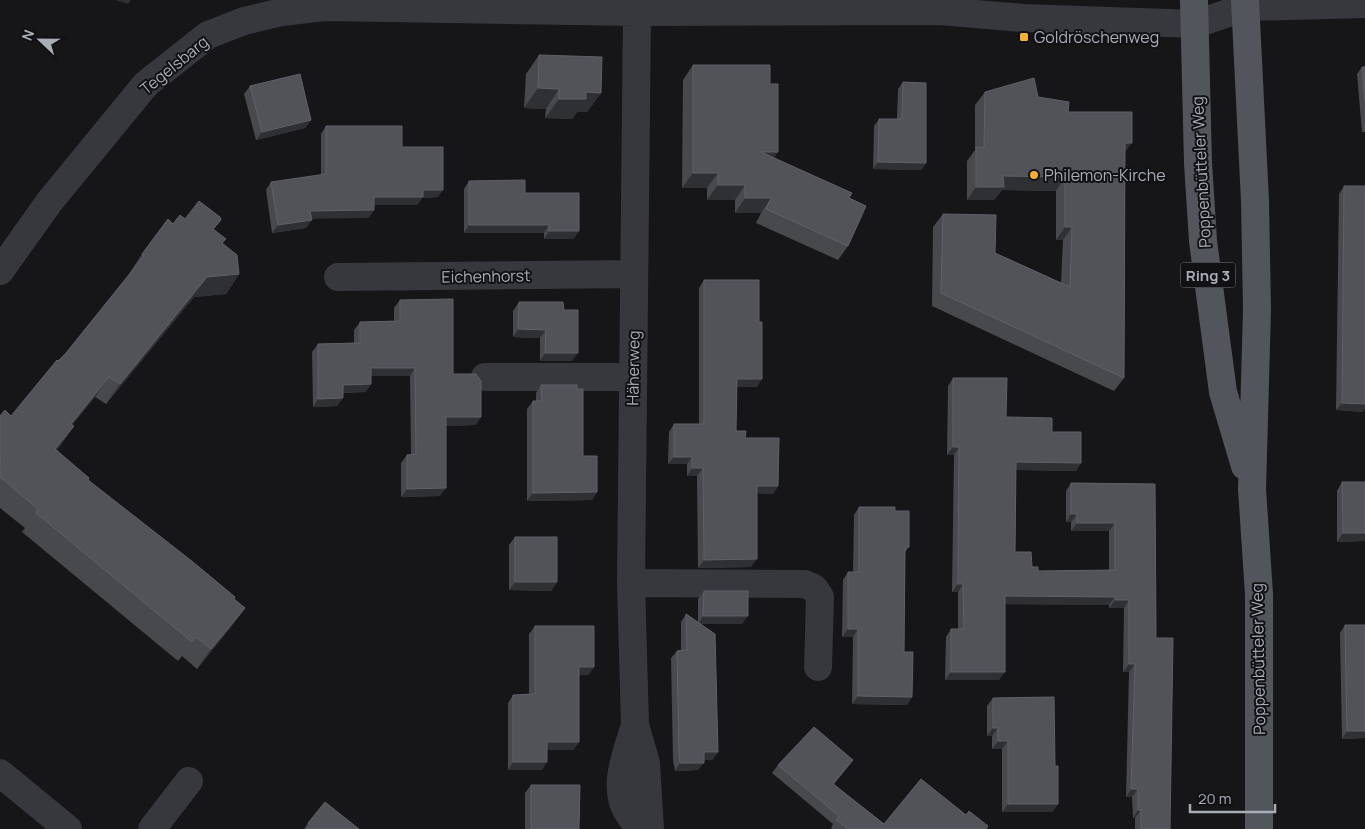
<svg xmlns="http://www.w3.org/2000/svg" width="1365" height="829" font-family="Manrope,sans-serif">
	<style>
		.lines { fill: none; stroke-linecap: round; stroke-linejoin: round }
		.minor { stroke: #37383d; stroke-width: 28 }
		.major { stroke: #53555c; stroke-width: 28 }
		.wall { fill: #47494d }
		.shaded-wall { fill: #2f3033 }
		.building { fill: #525359; stroke: #5f6168 }
		.poi-dot { fill: #f2b134; stroke: #111113; stroke-width: 2 }
		.labels { text-anchor: middle; dominant-baseline: central; stroke-width: 4; stroke-linejoin: round; paint-order: stroke }
		.shield { fill: #111113; stroke: #7b7e86; stroke-width: 1 }
		.shield-label { font-size: 15px; font-weight: bold; fill: #a8adb8 }
		.poi-label { font-size: 16px; fill: #a8adb8; stroke: #111113; text-anchor: start }
		.street-label { font-size: 16px; fill: #a8adb8; stroke: #111113 }
	</style>
	<rect width="100%" height="100%" fill="#161618"/>
	<g class="lines">
		<!-- minor -->
		<path class="minor" d="M637,12L631,583L635,725L646,763L650,829
			M0,271L50,201L146,84L208,35L244,21L282,12L324,7L637,12L940,11L1023,18L1196,24L1246,7L1365,4
			M338,277L634,274
			M485,377H633
			M631,583L805,584L814,588L820,597L818,667
			M635,725C627,752 610,790 630,816C633,821 640,825 644,829
			M0,773L68,829
			M152,829L189,781"/>
		<!-- major -->
		<path class="major" d="M1194,0L1198,163L1203,241L1223,392L1245,466
			M1245,0L1255,201L1257,309L1252,489L1259,594V829"/>
	</g>
	<!-- wall -->
	<path class="wall" d="M539,55L601,93L587,112H577L572,119L545,118L546,109L524,108L526,74Z
		M693,65L770,84L774,158L849,198L848,246L838,260L756,223L761,213H735V200H707V188H682L683,80Z
		M1362,67H1365V132H1362L1357,74Z
		M903,82L926,163L921,170L873,169L874,126L879,119H897L898,89Z
		M250,86L311,120L305,128L256,140L244,94Z
		M985,92L1038,97L1068,112L1125,153L1124,378L1114,391L932,306L933,227L943,214L995,253L1061,283L1063,240H1056V191L1002,190L994,200H967V161L975,150V105Z
		M326,126L402,147L438,197L422,198L417,205H374V210L368,218H312L306,228L272,233L266,190L271,182L321,175V134Z
		M469,181L525,193L579,231L573,239H544V233H464V189Z
		M1344,186L1363,412L1336,410L1339,194Z
		M185,219L221,220L214,229L239,274L226,294L194,297L106,404L95,397L72,425L74,426L57,450L88,480L245,608L231,627L197,669L182,656L178,661L22,532L25,528L0,508V416H11L66,353L130,274H129L142,254L173,224Z
		M704,280L757,387H736V431L745,438L778,486L773,494L757,493L751,567L698,568L697,476H687V464H668L669,432L674,424H699V288Z
		M400,300L453,374L476,425L446,426L440,496L401,497V463L407,455H411L410,376H371V384L365,392L343,393L337,406L313,407L312,352L318,344L354,343V330L360,322L394,321V308Z
		M519,302L564,310L572,361H540V338L513,337V311Z
		M953,378L1006,417L1052,432L1081,463L1076,471L1016,470L1015,552L1038,571L1109,570V531H1071V522H1066V491L1071,483L1155,484L1156,638L1170,829H1135V818H1133L1132,797H1126L1129,672H1123L1124,608H1109V605L1005,604L999,680H945L946,637L951,629H958V592H952L954,455H947L948,386Z
		M541,385L583,456L597,492L592,500L527,501V409L533,401H536V393Z
		M1342,482H1365V541L1337,542V491Z
		M859,507L895,511L909,547L905,552L904,652L912,697L907,705L852,704L853,637H842L843,580L848,572H853L854,515Z
		M515,537L557,582L551,591L509,590V545Z
		M704,591L742,624H701L718,752L712,760H704L698,770L675,771L673,760L671,658L677,651H681V622L686,614L698,622V599Z
		M1345,625H1365V738L1342,739L1340,633Z
		M535,626L594,667L588,675H579V742L573,750H547L542,770H508V703L513,695L529,694V634Z
		M993,698L1055,766L1058,804L1052,812H1002V749H992V736H987V706Z
		M853,760L834,784L884,824L966,815L986,829H832L831,828L833,824L772,773L778,765Z
		M531,785L579,829H525V793Z
		M308,823L359,829H304Z"/>
	<!-- shaded-wall -->
	<path class="shaded-wall" d="M116,0H131L128,4Z
		M538,88L559,89L546,109L524,108Z
		M586,92L601,93L587,112H577L572,119L545,118L559,99Z
		M311,120L305,128L256,140L262,132Z
		M1125,143H1132L1122,156Z
		M761,152H778L768,167Z
		M878,162L926,163L921,170L873,169Z
		M693,173H718L707,188H682Z
		M1003,176L1065,177L1056,191L1002,190L994,200H967L976,187Z
		M718,185H745L735,200H707Z
		M423,190H443L438,197L422,198L417,205H368L374,197Z
		M745,198H771L761,213H735Z
		M374,210L368,218L305,219L310,211Z
		M312,220L306,228L272,233L278,225Z
		M469,225H549L544,233H464Z
		M1065,227H1072L1063,240H1056Z
		M549,231H579L573,239H544Z
		M239,274L226,294L194,297L106,404L120,384L207,277Z
		M518,329L546,330L540,338L513,337Z
		M545,353H578L572,361H540Z
		M371,368H415L410,376H365Z
		M109,377L95,397L57,443L71,424Z
		M737,379H762L757,387H731Z
		M371,384L365,392L337,393L343,385Z
		M343,398L337,406L313,407L318,399Z
		M1342,403L1365,404V409L1363,412L1336,410Z
		M446,417H481L476,425L440,426Z
		M74,426L60,446L42,469L55,449Z
		M953,447H959L954,455H947Z
		M674,457H692L687,464H668Z
		M1016,462L1081,463L1076,471L1010,470Z
		M692,468H703L697,476H687Z
		M757,486H778L773,494L752,493Z
		M446,488L440,496L401,497L407,489Z
		M597,492L592,500L527,501L533,493Z
		M1071,514H1077L1071,522H1066Z
		M1077,523H1115L1109,531H1071Z
		M1343,533H1365V541L1337,542Z
		M757,559L751,567L698,568L704,560Z
		M515,582H557L551,591L509,590Z
		M958,584H963L958,592H952Z
		M1005,596L1115,597L1109,605L1000,604Z
		M1115,600H1129L1124,608H1109Z
		M245,608L231,627L197,669L211,649Z
		M703,616H748L742,624H698Z
		M848,629H858L853,637H842Z
		M1129,664H1135L1129,672H1123Z
		M579,667H594L588,675H573Z
		M951,672H1005L999,680H945Z
		M858,696L912,697L907,705L852,704Z
		M993,728H998L992,736H987Z
		M1347,731H1365V738L1342,739Z
		M998,741H1008L1002,749H992Z
		M547,742H579L573,750H542Z
		M704,752H718L712,760H699Z
		M853,760L847,768L827,792L833,784Z
		M513,762H547L542,770H508Z
		M680,763H704L698,770L675,771Z
		M1131,789H1138L1132,797H1126Z
		M1008,804H1058L1052,812H1002Z
		M1138,810H1141L1135,818H1133Z"/>
	<!-- building -->
	<path class="building" d="M539,55L602,57L601,93L586,92V99H559V89L538,88Z
		M693,65H770V84H778V152H761L852,193L849,198L866,206L848,246L766,209L771,198H745V185H718V173H693Z
		M1362,67H1365V101Z
		M300,74L311,120L262,132L250,86Z
		M1034,78L1038,97L1069,102L1068,112H1132V143H1125L1124,378L941,293L943,214L996,215L995,253L1070,287L1072,227H1065V177L1003,176L1004,187H976V147L984,148L985,92Z
		M903,82L926,83V163L878,162L879,119H902Z
		M326,126H402V147H443V190H423V197H374V210L310,211L312,220L278,225L271,182L326,174Z
		M525,180V193H579V231H549V225H469V181Z
		M1344,186H1365V404L1342,403Z
		M199,201L220,217L221,220L213,229L226,239L222,243L237,255L239,274L207,277L120,384L109,377L71,424L74,426L55,449L89,478L88,480L193,562L235,597L234,599L245,608L211,649L196,637L192,642L36,513L38,509L0,477V462L1,461L0,460V416L5,410L11,416L57,360L58,361L66,353L144,256L142,254L168,219L173,224L180,215L185,219Z
		M704,280H759V322H762V379H737L736,431H746L745,438H779L778,486H757V559L704,560L703,468H692V457H674V424H704Z
		M453,299V374H476L481,381V417H446V488L407,489V455L416,454L415,368H371V384L343,385V398L318,399V344L360,343V322L400,321V300Z
		M519,302H563L564,310H578V353H545L546,330L518,329Z
		M953,378H1007L1006,417L1052,418V432H1081V463L1016,462L1015,552H1031L1032,567H1038V571L1115,570V523H1077V514H1071V483L1155,484L1156,638H1173L1170,829H1141V810H1138V789H1131L1135,664H1129V600H1115V597L1005,596V672H951V629H964L963,584H958L959,447H953Z
		M541,385H577V389H583V456H597V492L533,493V401H542Z
		M1342,482H1365V533H1343Z
		M859,507H895V511H909V547H905L904,652H913L912,697L858,696V629H848V572H859Z
		M515,537H557V582H515Z
		M704,591H748V616H703Z
		M686,614L715,634L718,752H704V763H680L679,753L677,651L687,650Z
		M1345,625H1365V731H1347Z
		M535,626H594V667H579V742H547V762H513V695L535,694Z
		M1054,697L1055,766H1058V804H1008V741H998V728H993V698Z
		M814,727L853,760L833,784L884,824L921,779L966,815L969,811L988,826L986,829H848L836,820L839,816L778,765Z
		M531,785H580L579,829H531Z
		M325,802L359,829H307L310,825L308,823Z"/>
	<!-- markers -->
	<g class="poi-dot">
		<rect x="1019" y="32" width="10" height="10" rx="2.5"/>
		<circle cx="1034" cy="175" r="5"/>
	</g>
	<g class="labels">
		<!-- shield labels -->
		<rect class="shield" x="1180.5" y="262.5" width="55" height="25" rx="4"/>
		<g class="shield-label">
			<text x="1208" y="275">Ring 3</text>
		</g>
		<!-- poi labels -->
		<g class="poi-label">
			<text x="1034" y="37">Goldröschenweg</text>
			<text x="1044" y="175">Philemon-Kirche</text>
		</g>
		<!-- street labels -->
		<g class="street-label">
			<text transform="translate(174 65) rotate(-39)">Tegelsbarg</text>
			<text transform="translate(1201 172) rotate(-93)">Poppenbütteler Weg</text>
			<text transform="translate(486 276) rotate(-1)">Eichenhorst</text>
			<text transform="translate(633 368) rotate(-89)">Häherweg</text>
			<text transform="translate(1258 659) rotate(-91)">Poppenbütteler Weg</text>
		</g>
	</g>
	<!-- north arrow -->
	<g transform="translate(40 40) rotate(292)" stroke="#111113" stroke-width="4" paint-order="stroke">
	<path d="M0-4L9 19L0 12L-9 19Z" fill="#a8adb8"/>
	<text y="-8" font-size="14" font-weight="bold" text-anchor="middle" fill="#a8adb8">N</text>
	</g>
	<!-- scale -->
	<path d="M1190 804v8h85v-8" fill="none" stroke="#a8adb8" stroke-width="2.5"/>
	<text x="1198" y="804" font-size="15" fill="#a8adb8" stroke="#111113" stroke-width="4" paint-order="stroke">20 m</text>
</svg>
